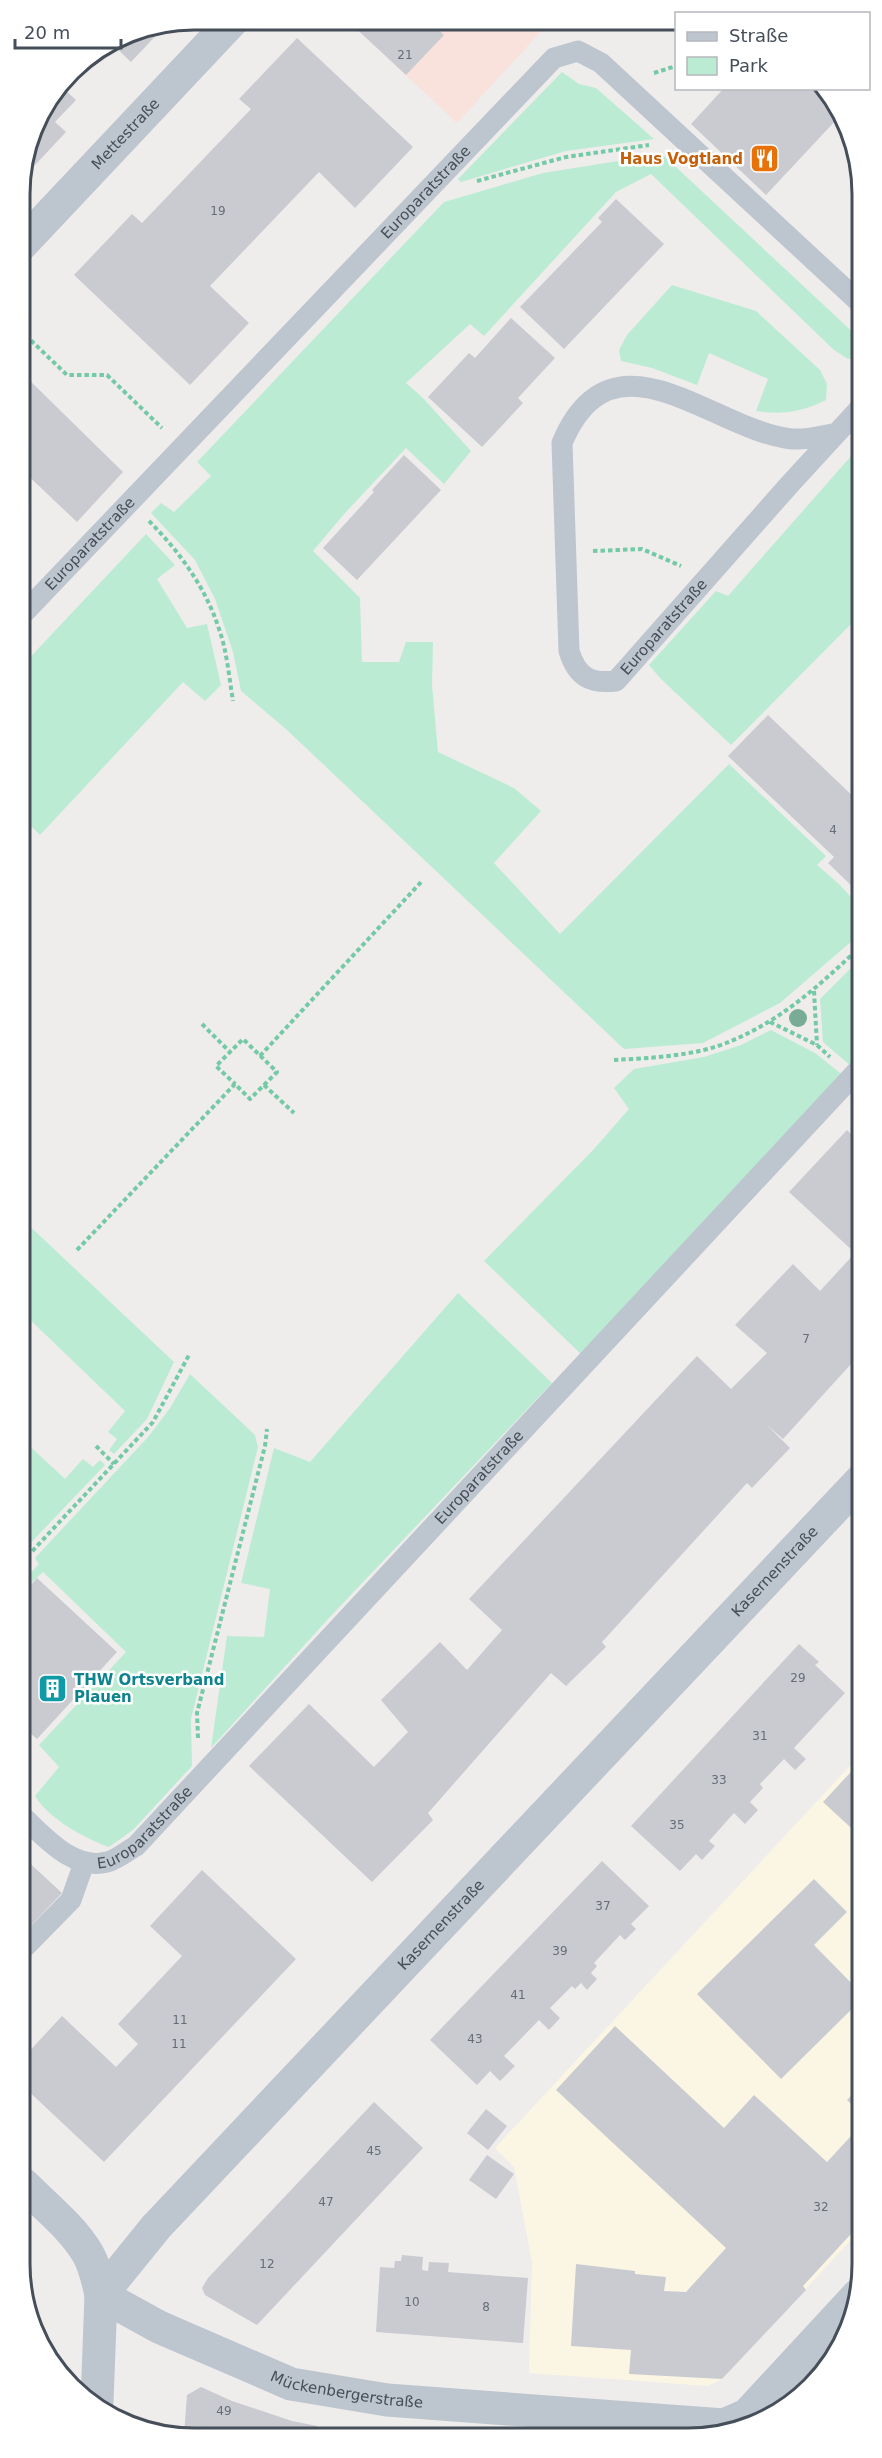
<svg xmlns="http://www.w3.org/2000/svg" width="882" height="2458" font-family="'DejaVu Sans',sans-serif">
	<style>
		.commercial { fill: #fbf6e4 }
		.medical { fill: #f9e1dc }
		.green { fill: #bbecd3 }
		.building { fill: #c9cbd1 }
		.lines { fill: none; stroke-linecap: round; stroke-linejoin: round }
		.path { stroke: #74c9a7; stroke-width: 4; stroke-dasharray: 4.5 3; stroke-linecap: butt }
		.lane { stroke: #bdc5ce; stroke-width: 21 }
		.street { stroke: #bdc5ce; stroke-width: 33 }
		.tree { fill: #79ac97 }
		.labels { text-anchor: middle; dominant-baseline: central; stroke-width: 5; stroke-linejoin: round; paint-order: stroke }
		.number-label { font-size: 12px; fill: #666d77 }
		.street-label { font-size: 15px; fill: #454e59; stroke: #fff }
		.food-label { font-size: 15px; font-weight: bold; fill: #c56008; stroke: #fff; text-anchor: end }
		.culture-label { font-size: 15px; font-weight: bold; fill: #0d838f; stroke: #fff; text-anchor: start }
		.rim { fill: none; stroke: #454e59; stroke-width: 3 }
	</style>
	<rect width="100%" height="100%" fill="#efecec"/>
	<!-- commercial -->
	<path class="commercial" d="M861,1754L862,2228L722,2379L708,2386L529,2373L532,2262L514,2167L495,2148Z
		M401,2427L542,2435H401Z"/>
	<!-- medical -->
	<path class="medical" d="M347,20L559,22L547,25L457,123Z"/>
	<!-- green -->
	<path class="green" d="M562,72L579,84L596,88L654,139L566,151L461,182L458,179Z
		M662,154L859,338V356L848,359L834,350L651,174L616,192L484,336L470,324L406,383L422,397L471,451L444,484L406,448L345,513L313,551L360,598L362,662H399L406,642H433L432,685L438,752L514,788L541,811L494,863L560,934L729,764L826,856L817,865L839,884L860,907V934L780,1003L703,1043L624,1049L287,730L241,691L233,652L215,599L195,560L151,513L161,503L174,512L211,476L197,462L444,202L543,173Z
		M672,285L756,311L820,370L827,384L826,400C802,412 782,415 756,411L768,379L709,353L697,385L652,368L621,361L619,350L627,335Z
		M859,447L860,615L731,745L660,678L649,665L716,591L728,596Z
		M146,534L175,565L157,579L187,628L207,624L221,685L205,701L183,682L40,835L21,816V667Z
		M860,959V1056L851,1066L823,1042L820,999Z
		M771,1030L815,1053L844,1076L582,1355L484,1261L594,1149L629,1109L614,1088L634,1069L704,1057L741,1045Z
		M21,1218L174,1362L147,1419L114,1454L109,1450L117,1439L108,1432L125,1411L22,1312Z
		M458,1293L552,1383L329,1618L211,1748L227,1636L264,1637L270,1589L241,1583L274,1448L310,1462Z
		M190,1374L255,1435L258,1447L191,1719L192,1766L133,1830L109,1847C84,1838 49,1819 35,1796L59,1767L39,1745L126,1652L43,1572L28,1586L23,1581L39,1564L35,1558L149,1436L170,1408Z
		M22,1439L65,1479L83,1459L93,1467L100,1460L105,1465L22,1552Z"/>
	<!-- building -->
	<path class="building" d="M348,21H430L444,35L406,75Z
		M166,25L131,62L111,43L128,33Z
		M297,38L413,147L355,208L319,172L210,286L249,323L190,385L74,275L132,214L142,223L251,109L239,99Z
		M61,86L76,100L55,122L66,132L21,180L37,117Z
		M724,88H821L837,119L766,195L691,124Z
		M616,199L664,244L564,349L520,307L602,222L598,218Z
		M511,318L555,358L518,398L523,403L482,447L428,397L469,353L475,358Z
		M20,371L123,472L77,522L20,468Z
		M404,455L441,490L357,580L323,548L374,492L372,490Z
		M768,715L860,803V894L828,863L834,857L728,756Z
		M847,1130L860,1143L861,1353L783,1439L766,1424L790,1448L752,1488L747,1483L602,1642L606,1647L566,1686L551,1673L428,1813L433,1820L372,1882L249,1766L309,1704L374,1767L408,1732L381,1700L440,1642L467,1670L502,1630L469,1599L697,1356L731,1389L767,1353L735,1325L793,1264L820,1291L855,1253L789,1192Z
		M37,1578L117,1652L37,1739L22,1726V1595Z
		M861,1583V1603L851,1594Z
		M799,1644L819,1662L815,1665L845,1693L794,1748L806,1759L795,1770L784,1759L760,1784L763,1788L750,1802L758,1810L745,1824L734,1813L709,1841L715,1846L702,1860L696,1854L680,1871L631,1826Z
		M861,1761L862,1838L823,1802Z
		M22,1856L62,1893L22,1935Z
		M602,1861L649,1906L631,1924L636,1929L625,1940L620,1935L594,1963L597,1966L591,1973L597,1979L587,1990L581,1983L575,1989L572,1986L550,2008L560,2018L549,2030L539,2020L504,2056L515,2066L500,2081L490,2071L477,2085L430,2040Z
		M202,1870L296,1959L104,2162L23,2086V2058L62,2016L116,2067L138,2044L118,2024L182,1956L150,1926Z
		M814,1879L847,1912L814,1945L862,1994V1999L781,2079L697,1994Z
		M615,2026L724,2128L754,2095L827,2162L862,2124V2222L803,2286L806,2290L722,2379L629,2374L631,2350L571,2346L576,2264L635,2271V2274L666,2277L664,2291L686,2292L726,2248L556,2090Z
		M862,2084V2114L847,2100Z
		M374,2102L423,2148L257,2325L205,2295L202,2288L208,2278Z
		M486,2109L507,2126L488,2150L467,2133Z
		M487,2155L514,2174L496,2199L469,2180Z
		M402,2255L423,2257L422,2270L428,2271L429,2262L449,2263L448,2272L528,2278L523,2343L376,2332L380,2267L394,2268L395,2261H401Z
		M201,2387L232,2401L292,2421L317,2426L316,2431L331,2435H184L187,2395Z"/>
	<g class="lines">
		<!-- path -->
		<path class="path" d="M654,73L676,66
			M477,181L566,157L649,145
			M20,330L67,375H107L162,428
			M149,521C179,551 206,588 219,629C227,651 229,677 233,701
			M593,551L642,549L681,566
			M814,991L817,1045
			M770,1022L817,1045L830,1057
			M202,1024L230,1052
			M260,1056L423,880
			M614,1060C651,1058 697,1056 731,1041C782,1020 821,984 860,947
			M264,1085L294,1113
			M77,1250L235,1084L250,1099L277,1072L243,1039L216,1066L235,1084
			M96,1446L114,1464
			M22,1562L153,1422L189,1355
			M198,1738L197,1713L265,1446L267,1429"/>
		<!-- lane -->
		<g class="lane">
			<path id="s1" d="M837,433C822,436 808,440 792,439C713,431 613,322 562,443L569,651C577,677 590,684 616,681L790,484L859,409"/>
			<path id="s2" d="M21,616L554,58L578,51L601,63L859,302"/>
			<path id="s3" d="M22,1816C44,1836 73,1871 107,1862C116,1860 127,1851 136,1846L860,1068"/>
			<path d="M22,1950L71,1900L84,1863"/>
		</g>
		<!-- street -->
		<g class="street">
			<path id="s4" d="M20,246L233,20"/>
			<path id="s5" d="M23,2184C45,2206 72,2227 88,2254C95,2267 98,2281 101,2295L159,2327L291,2384L387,2400L724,2425L747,2415L858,2295"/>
			<path id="s6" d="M97,2402L101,2295L156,2227L861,1480"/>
		</g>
	</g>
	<!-- trees -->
	<circle class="tree" cx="798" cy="1018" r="9"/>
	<!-- icons -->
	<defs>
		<symbol id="restaurant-square" viewBox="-11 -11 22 22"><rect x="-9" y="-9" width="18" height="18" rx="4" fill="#e8710a" stroke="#fff"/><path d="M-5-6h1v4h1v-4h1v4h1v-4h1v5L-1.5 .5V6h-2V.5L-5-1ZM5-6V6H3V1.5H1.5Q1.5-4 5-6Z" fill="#fff"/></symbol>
		<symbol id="building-square" viewBox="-11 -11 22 22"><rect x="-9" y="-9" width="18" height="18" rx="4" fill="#0f9aa8" stroke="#fff"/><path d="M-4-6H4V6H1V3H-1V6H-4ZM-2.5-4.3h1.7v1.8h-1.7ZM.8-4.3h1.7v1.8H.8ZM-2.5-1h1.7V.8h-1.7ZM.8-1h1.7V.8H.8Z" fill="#fff"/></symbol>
	</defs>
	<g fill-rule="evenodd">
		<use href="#restaurant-square" x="748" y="142" width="33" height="33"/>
		<use href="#building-square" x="36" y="1672" width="33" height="33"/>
	</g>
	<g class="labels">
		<!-- number labels -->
		<g class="number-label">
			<text x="405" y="55">21</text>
			<text x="218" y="211">19</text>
			<text x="833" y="830">4</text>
			<text x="806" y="1339">7</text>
			<text x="798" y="1678">29</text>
			<text x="760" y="1736">31</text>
			<text x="719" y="1780">33</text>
			<text x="677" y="1825">35</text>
			<text x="603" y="1906">37</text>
			<text x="560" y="1951">39</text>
			<text x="518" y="1995">41</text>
			<text x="180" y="2020">11</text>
			<text x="475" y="2039">43</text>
			<text x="179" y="2044">11</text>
			<text x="374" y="2151">45</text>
			<text x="326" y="2202">47</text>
			<text x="821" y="2207">32</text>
			<text x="267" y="2264">12</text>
			<text x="412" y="2302">10</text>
			<text x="486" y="2307">8</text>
			<text x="224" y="2411">49</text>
		</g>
		<!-- street labels -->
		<g class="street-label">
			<text stroke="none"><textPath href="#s4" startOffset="154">Mettestraße</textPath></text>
			<text stroke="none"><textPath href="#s2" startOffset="586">Europaratstraße</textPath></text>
			<text stroke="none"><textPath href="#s2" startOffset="100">Europaratstraße</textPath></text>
			<text stroke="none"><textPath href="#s1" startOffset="654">Europaratstraße</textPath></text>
			<text stroke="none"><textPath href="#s3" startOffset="638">Europaratstraße</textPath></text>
			<text stroke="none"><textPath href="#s6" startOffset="1096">Kasernenstraße</textPath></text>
			<text stroke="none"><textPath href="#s3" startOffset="152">Europaratstraße</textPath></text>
			<text stroke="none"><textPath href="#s6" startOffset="610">Kasernenstraße</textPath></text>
			<text stroke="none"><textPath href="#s5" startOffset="405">Mückenbergerstraße</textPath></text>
		</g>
		<!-- food labels -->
		<g class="food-label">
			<text x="743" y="159">Haus Vogtland</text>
		</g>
		<!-- culture labels -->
		<g class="culture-label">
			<text x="74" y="1680">THW Ortsverband<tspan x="74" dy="17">Plauen</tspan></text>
		</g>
	</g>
	<!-- crop -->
	<path d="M0 0H882V2458H0ZM194 30H688A164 164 0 0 1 852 194V2264A164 164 0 0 1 688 2428H194A164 164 0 0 1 30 2264V194A164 164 0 0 1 194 30Z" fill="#fff" fill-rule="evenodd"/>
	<path class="rim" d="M194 30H688A164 164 0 0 1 852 194V2264A164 164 0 0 1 688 2428H194A164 164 0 0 1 30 2264V194A164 164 0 0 1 194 30Z"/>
	<!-- legend -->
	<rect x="675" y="12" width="195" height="78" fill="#ffffff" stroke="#b5b8bd" stroke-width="1.5"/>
	<rect x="687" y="32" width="30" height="9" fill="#bdc5ce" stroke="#b5b8bd" stroke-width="1.5"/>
	<text x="729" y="42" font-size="18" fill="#454e59">Straße</text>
	<rect x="687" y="57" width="30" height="18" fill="#bbecd3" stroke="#b5b8bd" stroke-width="1.5"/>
	<text x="729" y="72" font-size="18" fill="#454e59">Park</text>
	<!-- scale -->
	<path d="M15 39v9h106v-9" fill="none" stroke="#454e59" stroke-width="3"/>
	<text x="24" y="39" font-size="18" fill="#454e59" stroke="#ffffff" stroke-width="4.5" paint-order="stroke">20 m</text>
</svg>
